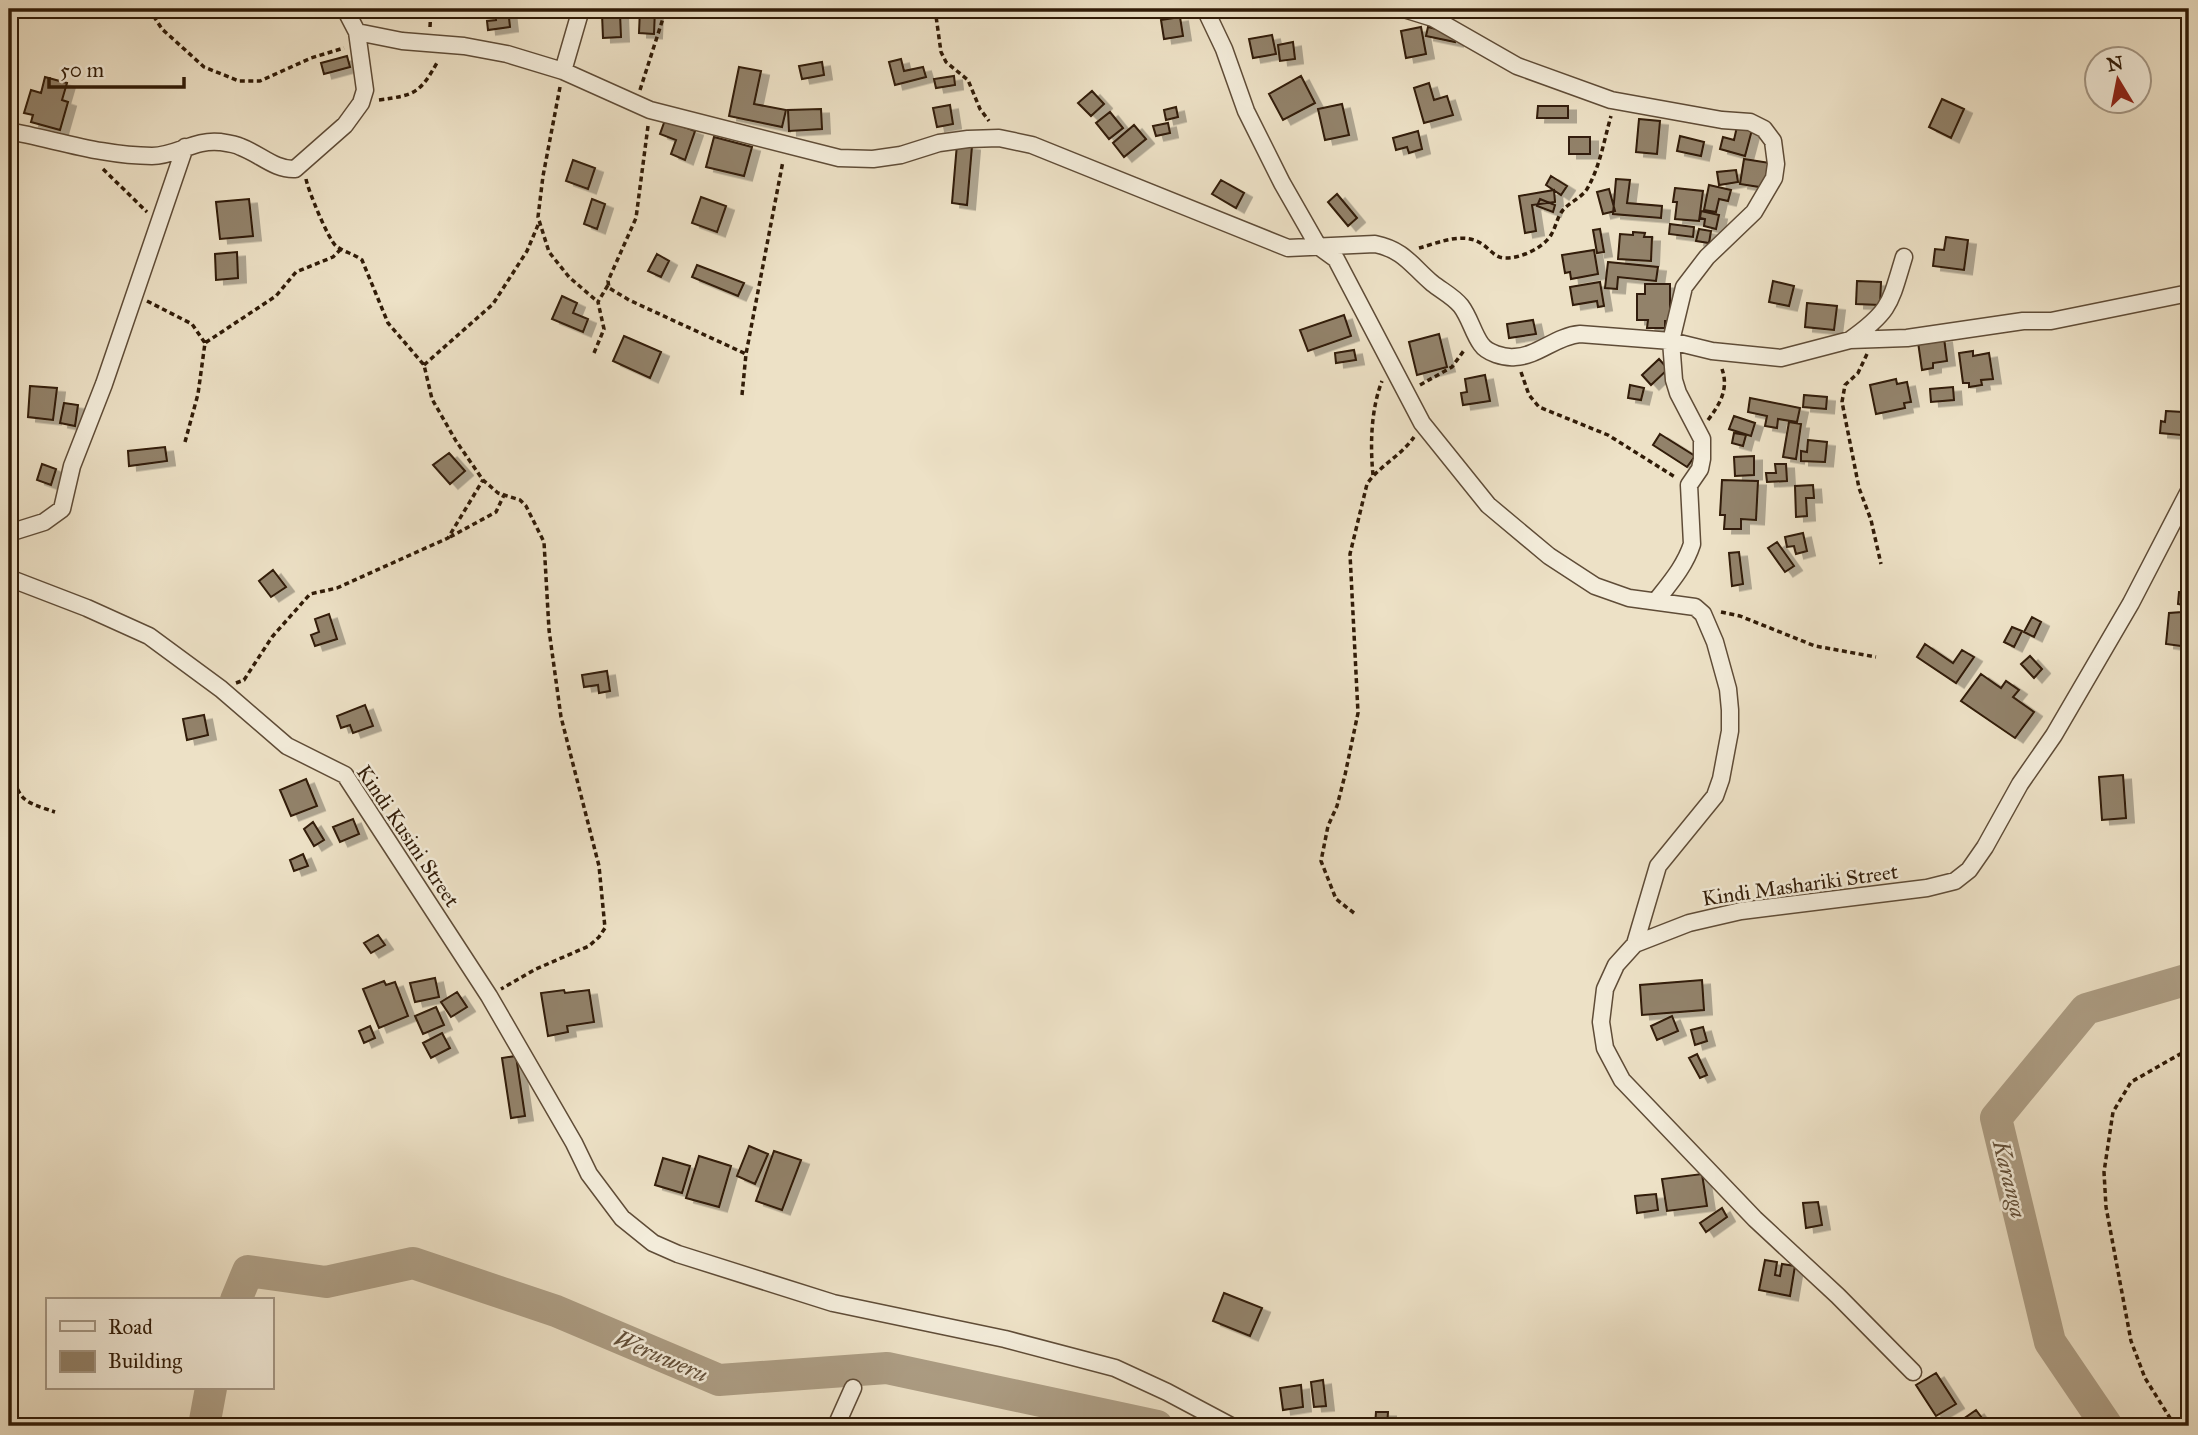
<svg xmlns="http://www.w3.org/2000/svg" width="2198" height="1435" font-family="'IM FELL Great Primer',serif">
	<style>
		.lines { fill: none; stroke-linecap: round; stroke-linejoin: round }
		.river { stroke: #ad9e85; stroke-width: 32 }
		.building { fill: #92826a; stroke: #301b07; stroke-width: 2; filter: url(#shadow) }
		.street-casing { stroke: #5f4c37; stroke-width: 19 }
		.path { stroke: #301b07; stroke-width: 3.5; stroke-dasharray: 5 3.5; stroke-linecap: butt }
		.street { stroke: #f3ecda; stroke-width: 16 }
		.labels { text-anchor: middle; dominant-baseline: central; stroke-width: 5; stroke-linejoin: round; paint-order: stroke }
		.street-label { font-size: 21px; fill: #301b07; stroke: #f3ecda }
		.water-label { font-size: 23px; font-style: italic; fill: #624f39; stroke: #f3ecda }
	</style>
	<defs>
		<filter id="shadow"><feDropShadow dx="8" dy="4.5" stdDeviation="0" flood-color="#0004"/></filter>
	</defs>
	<rect width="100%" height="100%" fill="#ede1c6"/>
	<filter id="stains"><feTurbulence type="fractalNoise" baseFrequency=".00286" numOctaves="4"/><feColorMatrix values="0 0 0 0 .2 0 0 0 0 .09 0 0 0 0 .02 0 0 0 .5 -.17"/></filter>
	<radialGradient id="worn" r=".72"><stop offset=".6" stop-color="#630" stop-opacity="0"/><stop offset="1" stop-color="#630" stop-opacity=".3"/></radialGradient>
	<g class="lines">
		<!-- river -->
		<path class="river" d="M236,1300L248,1271L326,1282L413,1263L556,1311L719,1380L887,1368L1157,1426
			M204,1426L211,1388
			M2107,1426L2050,1342L1996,1118L2086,1009L2189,979"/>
	</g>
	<!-- building -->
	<path class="building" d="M495,9H508L510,27L488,30L487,21L496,20Z
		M640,9H655L654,34L639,33Z
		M620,13L621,37L603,38L602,14Z
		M1180,17L1183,36L1164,39L1161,20Z
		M1421,27L1426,54L1406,58L1401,31Z
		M1428,27L1457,34L1455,42L1426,36Z
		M1272,35L1276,54L1253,58L1249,39Z
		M1293,42L1295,59L1280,61L1278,45Z
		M347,56L350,67L324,74L321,63Z
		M901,59L904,71L923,67L926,77L895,85L889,62Z
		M822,62L824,75L802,79L799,66Z
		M739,67L761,71L754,104L786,110L782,127L729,116Z
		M954,76L955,85L936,88L934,79Z
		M1301,76L1315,103L1283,120L1269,94Z
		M45,77L67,83L62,100L68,102L60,130L31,122L33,115L24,113L31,90L41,93Z
		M1429,83L1434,100L1447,96L1453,115L1424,123L1414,88Z
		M1092,91L1104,104L1091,116L1078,103Z
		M1942,99L1964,109L1951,138L1929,127Z
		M1342,104L1349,135L1325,140L1318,109Z
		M950,105L953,124L937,127L933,108Z
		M1538,106H1568V118H1537Z
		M1176,107L1178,117L1166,120L1164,110Z
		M821,109L822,129L789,131L788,110Z
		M1110,112L1123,128L1109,139L1096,123Z
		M1639,119L1660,121L1657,154L1636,152Z
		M665,120L695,131L685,160L671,154L676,140L660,134Z
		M1738,122L1753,126L1745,156L1720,149L1723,137L1734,140Z
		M1168,123L1170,133L1156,136L1153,126Z
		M1134,125L1146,139L1124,157L1113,143Z
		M1418,131L1422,149L1409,153L1407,147L1396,150L1393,138Z
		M1680,136L1704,142L1701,156L1677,151Z
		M714,137L752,147L744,176L706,167Z
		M1569,137H1590V154H1569Z
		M957,144L972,146L967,205L952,203Z
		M1744,159L1770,163L1766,188L1740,184Z
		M573,160L595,168L588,189L566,181Z
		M1736,170L1738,182L1719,185L1717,172Z
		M1551,176L1567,186L1561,195L1546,185Z
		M1616,179L1630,180L1627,203L1662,206L1661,218L1613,214Z
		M1221,180L1244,193L1236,208L1212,194Z
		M1709,185L1731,190L1728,201L1719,199L1716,212L1704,210Z
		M1675,188L1703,191L1699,221L1675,219L1677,202H1673Z
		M1609,189L1615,211L1603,214L1597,192Z
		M1554,190L1555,202L1532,205L1536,231L1525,233L1519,196Z
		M1337,194L1357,218L1348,226L1328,202Z
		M701,197L726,206L717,232L692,223Z
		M249,199L253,236L220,239L216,202Z
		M592,199L605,204L597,229L584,224Z
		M1540,199L1555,205L1553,212L1537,206Z
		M1701,211L1719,215L1716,229L1704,226L1705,219L1700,218Z
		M1670,224L1694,227L1693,237L1669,234Z
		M1600,229L1604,252L1597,253L1593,230Z
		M1699,229L1711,231L1709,243L1696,241Z
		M1633,232L1645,233L1644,237H1652L1651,261L1618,259L1620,234L1633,235Z
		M1946,237L1968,240L1964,270L1933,266L1935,249L1944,250Z
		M1594,250L1598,274L1571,279L1570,272L1565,273L1562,255Z
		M237,252L238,278L216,280L215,254Z
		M657,254L669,261L661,277L648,271Z
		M1608,262L1658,267L1656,281L1618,277L1617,289L1605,288Z
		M697,265L744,283L738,296L692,277Z
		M1773,281L1794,286L1789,306L1769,302Z
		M1857,281L1881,282L1880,305L1856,304Z
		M1600,282L1604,306L1598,307L1597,301L1573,305L1570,287Z
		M1645,284H1670V321H1665V328H1647L1648,320H1637V294H1645Z
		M562,296L577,303L573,313L588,319L583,332L552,319Z
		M1807,303L1837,306L1834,330L1805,327Z
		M1344,315L1351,336L1308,351L1300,330Z
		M1533,320L1536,334L1509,338L1507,324Z
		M1439,334L1447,367L1417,375L1409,342Z
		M624,336L661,352L650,378L613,361Z
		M1944,338L1947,361L1933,363V368L1922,370L1918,342Z
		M1354,350L1356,360L1336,363L1335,353Z
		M1973,351V356L1989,353L1993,379L1981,380L1982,385L1969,387V383H1963L1959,353Z
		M1659,359L1668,369L1651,385L1642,375Z
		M1485,375L1490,401L1463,405L1461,393L1467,392L1465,379Z
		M1896,379L1897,384L1907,382L1911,402L1904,403L1905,408L1876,414L1870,385Z
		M1630,385L1644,388L1641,400L1628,398Z
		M30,386L57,388L53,420L28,417Z
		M1953,387L1954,400L1931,402L1930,389Z
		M1804,395L1827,397L1826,409L1803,407Z
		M1750,398L1800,408L1797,422L1778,419L1777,428L1765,426L1767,416L1748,412Z
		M64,403L78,405L75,426L60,423Z
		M2166,411L2183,412L2181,435L2160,433L2161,421L2165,422Z
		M1734,416L1755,423L1751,436L1729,429Z
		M1789,422L1801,424L1796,459L1783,457Z
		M1734,433L1746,435L1743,446L1732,443Z
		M1660,434L1695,456L1687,467L1653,445Z
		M1808,440L1827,442L1825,462L1801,461V451L1807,452Z
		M165,447L167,461L129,466L128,451Z
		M449,453L465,471L450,484L433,465Z
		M1754,456V475L1735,476L1734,457Z
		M42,464L56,469L51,485L37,480Z
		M1775,464H1786L1787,481L1767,482L1766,473H1776Z
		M1722,480L1758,481L1756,520L1741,519V529H1724L1725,515H1720Z
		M1813,485L1814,498H1806L1807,516L1796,517L1795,486Z
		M1803,533L1807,551L1796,554L1794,546L1787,547L1785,537Z
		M1777,542L1794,566L1785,572L1768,548Z
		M1739,552L1743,584L1732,586L1729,553Z
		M273,570L286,587L271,597L259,581Z
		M2179,592L2189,593V647L2166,644L2169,613L2182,612L2183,605L2178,604Z
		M329,614L337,639L315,646L311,635L319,632L315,619Z
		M2032,617L2041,622L2034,637L2024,632Z
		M2012,627L2022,631L2014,647L2004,642Z
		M1925,644L1953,663L1962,650L1974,657L1956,683L1917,657Z
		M2030,656L2042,669L2034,678L2021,664Z
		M607,671L610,691L599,693L598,685L584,687L582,675Z
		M1981,674L2001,688L2006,681L2019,690L2013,697L2034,712L2015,738L1961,701Z
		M365,705L373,726L353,733L350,725L341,728L337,716Z
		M204,715L208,735L187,740L183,719Z
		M2123,775L2126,818L2102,820L2099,777Z
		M306,779L317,806L291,816L280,790Z
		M353,819L359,834L340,842L333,827Z
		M313,822L324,840L314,846L304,829Z
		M303,854L308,866L294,871L290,860Z
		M378,935L385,945L371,953L364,943Z
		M435,978L439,997L415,1002L410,983Z
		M1702,980L1704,1010L1642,1015L1640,985Z
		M384,981L386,985L395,982L408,1016L379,1028L363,989Z
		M564,990L565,993L589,990L594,1022L567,1026L568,1032L548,1036L541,993Z
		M457,992L467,1007L451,1017L441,1002Z
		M436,1007L444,1025L423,1034L415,1016Z
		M1672,1016L1678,1031L1657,1040L1651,1026Z
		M370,1026L375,1038L364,1043L359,1031Z
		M1703,1027L1707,1041L1695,1045L1691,1030Z
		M442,1033L450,1048L431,1058L423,1043Z
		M1697,1054L1707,1075L1700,1078L1689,1058Z
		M516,1056L525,1116L511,1118L502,1058Z
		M749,1146L768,1154L755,1184L737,1176Z
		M774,1151L801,1160L782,1210L756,1201Z
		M699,1156L731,1166L719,1207L686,1198Z
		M663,1158L690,1166L682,1193L655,1185Z
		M1702,1174L1707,1206L1667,1211L1662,1179Z
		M1656,1194L1658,1210L1637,1213L1635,1196Z
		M1818,1202L1822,1225L1806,1228L1803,1203Z
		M1722,1208L1727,1217L1706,1232L1700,1223Z
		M1765,1260L1777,1262L1775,1275L1780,1276L1782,1264L1795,1266L1790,1296L1759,1290Z
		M1224,1293L1262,1308L1250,1336L1213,1321Z
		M1936,1373L1956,1404L1936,1416L1916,1385Z
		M1323,1380L1326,1406L1314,1407L1311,1382Z
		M1301,1385L1303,1407L1283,1410L1280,1388Z
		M1976,1410L1988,1426H1958L1956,1424Z
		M1376,1412H1388L1387,1426H1375Z"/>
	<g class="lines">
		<defs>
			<path id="street" d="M1205,9L1224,49L1246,111L1282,183L1318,246L1336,259L1422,423L1488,505L1549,556L1595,586L1629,598L1695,607L1703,614L1715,642L1728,689L1730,710V731L1721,779L1715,796L1658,866L1635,944
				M1404,9L1433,18L1517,66L1611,100L1722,120L1750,122L1764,129L1773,141L1776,164L1774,178L1754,212L1707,257L1684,287L1671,341L1674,380L1678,393L1702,439V459L1700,469L1689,485L1692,544C1685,566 1670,583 1656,601
				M357,32L402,41L464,46L507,54L563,71L650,110L839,158L873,159L901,155L939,143L968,139L999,138L1032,145L1288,248L1375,244C1404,250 1411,265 1432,283C1442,291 1453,296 1461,306C1470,318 1473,333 1481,344C1487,353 1504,358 1515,357C1538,356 1556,336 1580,334L1671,341L1712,351L1781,358L1850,340L1907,338L2023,321H2051L2189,293
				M563,71L581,9
				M9,131C57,140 103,156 152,156C176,156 195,139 220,142C227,143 235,144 241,147C260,154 275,170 295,169L345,125L361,103L365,90L357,32L345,9
				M1850,340C1891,311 1890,303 1904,257
				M9,533L44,522L62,509L72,466L104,384L185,147
				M9,578L87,608L149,636L221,689L287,746L345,775L489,996L574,1143L589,1174L622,1218L653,1243L678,1254L833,1303L1005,1339L1115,1368L1167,1392L1231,1426
				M1913,1372L1838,1296L1755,1219L1622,1080L1605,1048L1601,1022L1605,989L1616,965L1635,944L1689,923L1741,911L1927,888L1955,881L1969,870L1985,847L2020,784L2054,735L2131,603L2189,491
				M836,1426L853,1388"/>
		</defs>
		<!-- street casing -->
		<use href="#street" class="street-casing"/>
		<!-- path -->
		<path class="path" d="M149,9L162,29L204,67L239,81H260L311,58L344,48
			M935,9L941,52L946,62L968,80L980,109L989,121
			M430,27L431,9
			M560,87L543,176L538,217L549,252L569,277L598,302
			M640,90L666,9
			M379,100C416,95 420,93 438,61
			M648,126L636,218L608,281L609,288L629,300L746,354
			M103,169L147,212
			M306,179C308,190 328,239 336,246C344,252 354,254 362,260L388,323L424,365L432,399L456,441L483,480L498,493L520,500L526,506L544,542L549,630L561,717L599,866L605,928L599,937L589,946L536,969L501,989
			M1419,248C1438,243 1464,231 1482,244C1490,249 1494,257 1504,258C1520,259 1543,248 1551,235C1556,227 1557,217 1563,210C1570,202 1581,198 1587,189C1600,167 1604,140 1611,116
			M147,301L192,324L205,343
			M594,353L604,329L598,302L608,285
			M1867,354L1858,373L1845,385L1842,402L1859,488L1871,520L1881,564
			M424,365L493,304L527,251L538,225
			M1521,372L1529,395L1539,407L1608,435L1675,477
			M1420,385L1452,367L1465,349
			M742,395L746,354L783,161
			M1708,420C1720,404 1729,389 1722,369
			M185,442L198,394L205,343L276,296L296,272L333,257L341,249
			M1373,475C1370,445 1371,409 1382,381
			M450,537L496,512L504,495
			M1721,612L1740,616L1815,646L1876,657
			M236,683L244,680L272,637L310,594L337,588L448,538L483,480
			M9,765C21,801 19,800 55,812
			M1354,913L1336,899L1321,861L1328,826L1337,806L1345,775L1358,713L1350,554L1367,484C1379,466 1401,456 1414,437
			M2175,1426L2145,1378L2131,1341L2106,1207L2104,1172L2113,1112L2131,1082L2189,1049"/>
		<!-- street -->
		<use href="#street" class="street"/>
	</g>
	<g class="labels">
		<!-- street labels -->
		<g class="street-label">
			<text transform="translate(408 836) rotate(56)">Kindi Kusini Street</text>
			<text transform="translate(1800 885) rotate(-8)">Kindi Mashariki Street</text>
		</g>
		<!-- water labels -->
		<g class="water-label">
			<text transform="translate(2010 1179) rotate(76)">Karanga</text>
			<text transform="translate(661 1356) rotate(23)">Weruweru</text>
		</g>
	</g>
	<!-- margin -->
	<rect width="2198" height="1435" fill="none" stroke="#ede1c6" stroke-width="35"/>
	<rect x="10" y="10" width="2177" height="1414" fill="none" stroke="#301b07" stroke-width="3.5"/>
	<rect x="18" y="18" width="2163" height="1400" fill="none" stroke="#301b07" stroke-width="2"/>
	<!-- legend -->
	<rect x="46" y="1298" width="228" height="91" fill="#f3ecda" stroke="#a59886" stroke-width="2"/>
	<rect x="60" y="1321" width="35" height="10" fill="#f3ecda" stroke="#a59886" stroke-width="2"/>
	<text x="108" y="1334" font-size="21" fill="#301b07">Road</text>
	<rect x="60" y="1351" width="35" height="21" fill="#92826a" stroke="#a59886" stroke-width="2"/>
	<text x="108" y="1368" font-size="21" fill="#301b07">Building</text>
	<!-- north arrow -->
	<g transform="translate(2118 80) rotate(350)"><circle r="33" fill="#f3ecda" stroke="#a59886" stroke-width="2"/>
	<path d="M0-5L12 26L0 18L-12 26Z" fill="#8f2418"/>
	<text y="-10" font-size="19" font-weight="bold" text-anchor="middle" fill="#301b07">N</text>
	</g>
	<!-- scale -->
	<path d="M49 77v10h135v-10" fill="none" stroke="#301b07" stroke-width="3.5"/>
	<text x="60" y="77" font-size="21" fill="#301b07" stroke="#f3ecda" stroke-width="5" paint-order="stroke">50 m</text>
	<rect width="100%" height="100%" filter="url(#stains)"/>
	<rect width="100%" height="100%" fill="url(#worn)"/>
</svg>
